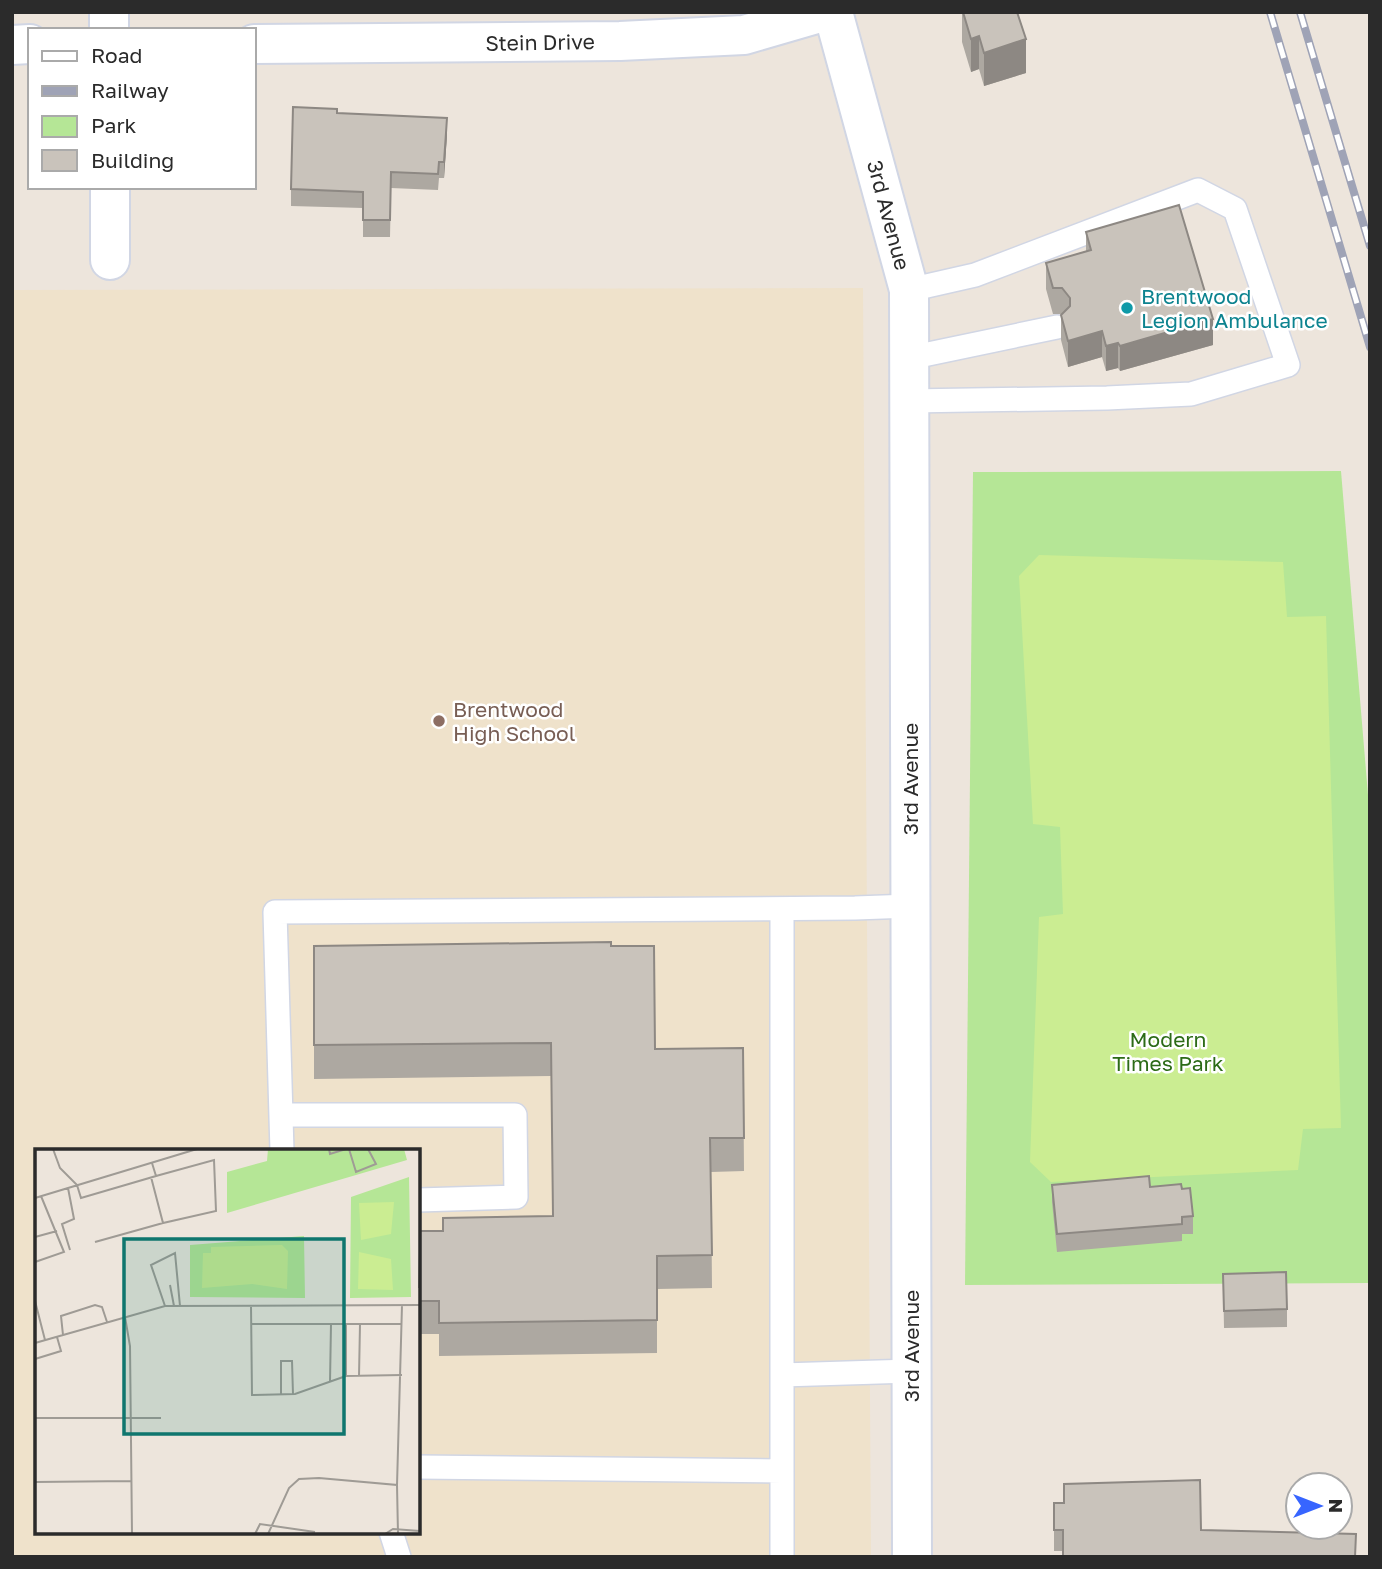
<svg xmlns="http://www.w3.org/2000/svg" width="1382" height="1569" font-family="'Golos Text',sans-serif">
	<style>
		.education { fill: #efe2cb; fill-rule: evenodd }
		.green { fill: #b5e696 }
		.pitch { fill: #cbed92 }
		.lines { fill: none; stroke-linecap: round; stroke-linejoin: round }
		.lane-casing { stroke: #d1d6e4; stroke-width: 26 }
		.street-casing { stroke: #d1d6e4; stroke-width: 42 }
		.secondary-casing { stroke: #d1d6e4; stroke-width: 42 }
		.lane { stroke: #fff; stroke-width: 23 }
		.street { stroke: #fff; stroke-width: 38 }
		.secondary { stroke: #fff; stroke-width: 38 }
		.rail-casing { stroke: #9fa3b6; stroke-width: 8 }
		.rail { stroke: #fff; stroke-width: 5; stroke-dasharray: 16; stroke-linecap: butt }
		.wall { fill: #ada8a1 }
		.shaded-wall { fill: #8d8883 }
		.building { fill: #c9c3bb; stroke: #8d8883; stroke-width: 2 }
		.culture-dot { fill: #0f9aa8; stroke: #fff; stroke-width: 2.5 }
		.education-dot { fill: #8d6e63; stroke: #fff; stroke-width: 2.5 }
		.labels { text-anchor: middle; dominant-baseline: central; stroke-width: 5; stroke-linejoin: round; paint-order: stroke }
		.street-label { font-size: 21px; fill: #2b2b2b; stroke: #fff }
		.culture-label { font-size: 21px; fill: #0d838f; stroke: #fff; text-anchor: start }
		.education-label { font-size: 21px; fill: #785e54; stroke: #fff; text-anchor: start }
		.park-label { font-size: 21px; fill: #2c6b17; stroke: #fff }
		.inset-road { fill: none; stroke: #9f9b95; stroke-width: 2 }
		.view { fill: #0f766e; fill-opacity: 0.15; stroke: #0f766e; stroke-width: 3.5 }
		.inset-edge { fill: none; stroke: #2b2b2b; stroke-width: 3.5 }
	</style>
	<rect width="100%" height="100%" fill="#ede5dc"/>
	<!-- education -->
	<path class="education" d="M863,288L871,1557H12V290ZM37,1151H418V1532H37Z"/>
	<!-- green -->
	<path class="green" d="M1341,471L1370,819V1283L965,1285L973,472Z"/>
	<!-- pitch -->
	<path class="pitch" d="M1039,555L1283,562L1287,617L1326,616L1341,1128L1303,1129L1298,1170L1051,1182L1030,1162L1039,917L1063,914L1060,827L1033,824L1019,576Z"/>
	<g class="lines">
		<defs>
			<path id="lane" d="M909,290L975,275L1198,190L1235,209L1288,365L1191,394L1107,398L909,401
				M909,358L1057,327
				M782,909V1557
				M281,1115H515L516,1197L418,1200
				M282,1151L275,912L855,908L911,906
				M782,1375L911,1371
				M418,1467L782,1471
				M391,1532L399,1557"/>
			<path id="street" d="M109,30V12
				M254,44L620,41L744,35L823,12
				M12,45L30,44
				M110,187V260"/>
			<path id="secondary" d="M833,12L909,290L912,1557"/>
		</defs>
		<!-- lane casing -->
		<use href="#lane" class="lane-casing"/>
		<!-- street casing -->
		<use href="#street" class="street-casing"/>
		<!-- secondary casing -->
		<use href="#secondary" class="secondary-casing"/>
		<!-- lane -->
		<use href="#lane" class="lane"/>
		<!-- street -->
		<use href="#street" class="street"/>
		<!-- secondary -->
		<use href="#secondary" class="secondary"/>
		<defs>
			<path id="rail" d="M1270,12L1370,347
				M1300,12L1370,246"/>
		</defs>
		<!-- rail casing -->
		<use href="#rail" class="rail-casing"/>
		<!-- rail -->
		<use href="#rail" class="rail"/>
	</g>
	<!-- wall -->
	<path class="wall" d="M962,12H1017L1026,73L984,86L979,69L971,72L962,42Z
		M337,113L447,135L444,178H439L438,190L391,188L390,237H363V208L291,206V189Z
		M1086,232L1213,345L1120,371L1118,368L1106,371L1102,357L1068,367L1061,340V315L1062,314H1053L1046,289V263L1086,251Z
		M314,946H611L655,1049L743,1048L744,1171L711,1172L712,1288L657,1289V1353L439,1356V1334H418V1231H443L553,1216L551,1076L314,1079Z
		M1052,1185L1150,1187L1182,1189L1193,1216V1234H1182V1241L1057,1252L1052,1202Z
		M1223,1274L1287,1309V1327L1224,1328Z
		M1054,1503H1064L1063,1551H1054Z"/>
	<!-- shaded-wall -->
	<path class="shaded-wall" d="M979,36V69L971,72V39Z
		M1026,39V73L984,86V53Z
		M447,118V135L444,178V162Z
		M1213,319V345L1120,371V346Z
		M1102,331V357L1068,367V341Z
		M1118,343V368L1106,371V346Z"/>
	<!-- building -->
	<path class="building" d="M963,12H1017L1026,39L984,53L979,36L971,39Z
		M293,107L337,109V113L447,118L444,162H439L438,174L391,172L390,220H363V192L291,189Z
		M1179,205L1213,319L1120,346L1118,343L1106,346L1102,331L1068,341L1061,315L1070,306V298L1062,288H1053L1046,263L1091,250L1086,232Z
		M611,942V946H654L655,1049L743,1048L744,1138H710L712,1255L657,1256V1320L439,1323V1301H418V1231H443V1218L553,1216L551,1043L314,1045V946Z
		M1149,1176L1150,1187L1181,1184L1182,1189L1190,1188L1193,1216L1182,1217V1224L1057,1234L1052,1185Z
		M1286,1272L1287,1309L1224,1311L1223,1274Z
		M1200,1480L1201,1530L1356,1534L1355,1557H1063V1530H1054V1503H1064V1484Z"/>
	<!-- markers -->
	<circle class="culture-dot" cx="1127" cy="308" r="7"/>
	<circle class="education-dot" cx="439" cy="721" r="7"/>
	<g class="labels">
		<!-- street labels -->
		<g class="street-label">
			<text transform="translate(540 42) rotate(-1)">Stein Drive</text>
			<text transform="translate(889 215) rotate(75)">3rd Avenue</text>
			<text transform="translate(910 779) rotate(-90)">3rd Avenue</text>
			<text transform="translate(911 1346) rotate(-90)">3rd Avenue</text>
		</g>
		<!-- culture labels -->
		<g class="culture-label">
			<text x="1141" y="296">Brentwood<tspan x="1141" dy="24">Legion Ambulance</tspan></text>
		</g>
		<!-- education labels -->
		<g class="education-label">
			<text x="453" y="709">Brentwood<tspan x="453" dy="24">High School</tspan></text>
		</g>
		<!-- park labels -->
		<g class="park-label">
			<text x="1168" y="1039">Modern<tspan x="1168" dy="24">Times Park</tspan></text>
		</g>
	</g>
	<!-- overview -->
	<g transform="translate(35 1149)">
		<rect width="385" height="385" fill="#ede5dc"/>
		<path d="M233,0H369L372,11L192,64V23L232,12ZM374,28L376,148L315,149L316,48ZM269,87L270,149L155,148V96Z" fill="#b5e696"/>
		<path d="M359,53L356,85L326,91L324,54ZM247,96L253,102L252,140L217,135L167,139L168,104H176V98ZM324,103L356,110L358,141L323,140Z" fill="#cbed92"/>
		<path class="inset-road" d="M18,0L25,19L42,36L46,49L121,27L117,14M294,0L295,5L311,0M314,0L321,23L341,15L333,0M116,28L128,74L181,62L179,11L121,27M33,39L39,70L27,75L35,101M0,49L162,0M0,88L22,82M60,93L128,74M0,113L29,103L6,47M135,136L139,157M384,139L385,103M0,152L10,191M130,157L116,116L140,104L145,157M216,157L217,246L260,245L311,227M90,168L95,197L97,385M217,175H311V227L367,226M311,175H367M28,186L26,167L60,156L67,158L72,173M0,194L130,157L385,156M0,210L26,202L22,188M324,227L325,175M295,233L296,175M246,245V212H257L258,245M0,269H126M0,333L96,332M362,336L367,156M220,385L225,375L280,383M233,385L254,339L264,330L284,329L362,336L363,385M350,385L358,380L385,382"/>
		<path class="view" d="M89,90H309V285H89Z"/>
		<rect width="385" height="385" class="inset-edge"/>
	</g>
	<!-- border -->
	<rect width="1382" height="1569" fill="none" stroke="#2b2b2b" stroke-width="28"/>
	<!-- legend -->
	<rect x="28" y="28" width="228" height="161" fill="#ffffff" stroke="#aaaaaa" stroke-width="2"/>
	<rect x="42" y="51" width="35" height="10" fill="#ffffff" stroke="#aaaaaa" stroke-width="2"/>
	<text x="91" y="63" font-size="21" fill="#2b2b2b">Road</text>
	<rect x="42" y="86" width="35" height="10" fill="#9fa3b6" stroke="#aaaaaa" stroke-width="2"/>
	<text x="91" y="98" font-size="21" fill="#2b2b2b">Railway</text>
	<rect x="42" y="116" width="35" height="21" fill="#b5e696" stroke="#aaaaaa" stroke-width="2"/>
	<text x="91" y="133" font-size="21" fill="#2b2b2b">Park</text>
	<rect x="42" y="150" width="35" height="21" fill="#c9c3bb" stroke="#aaaaaa" stroke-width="2"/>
	<text x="91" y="168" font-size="21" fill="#2b2b2b">Building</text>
	<!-- north arrow -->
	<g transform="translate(1319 1506) rotate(90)"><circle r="33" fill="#ffffff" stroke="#aaaaaa" stroke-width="2"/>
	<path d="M0-5L12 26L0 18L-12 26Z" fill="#3765ff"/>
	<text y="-10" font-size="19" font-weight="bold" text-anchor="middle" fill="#2b2b2b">N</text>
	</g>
</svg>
